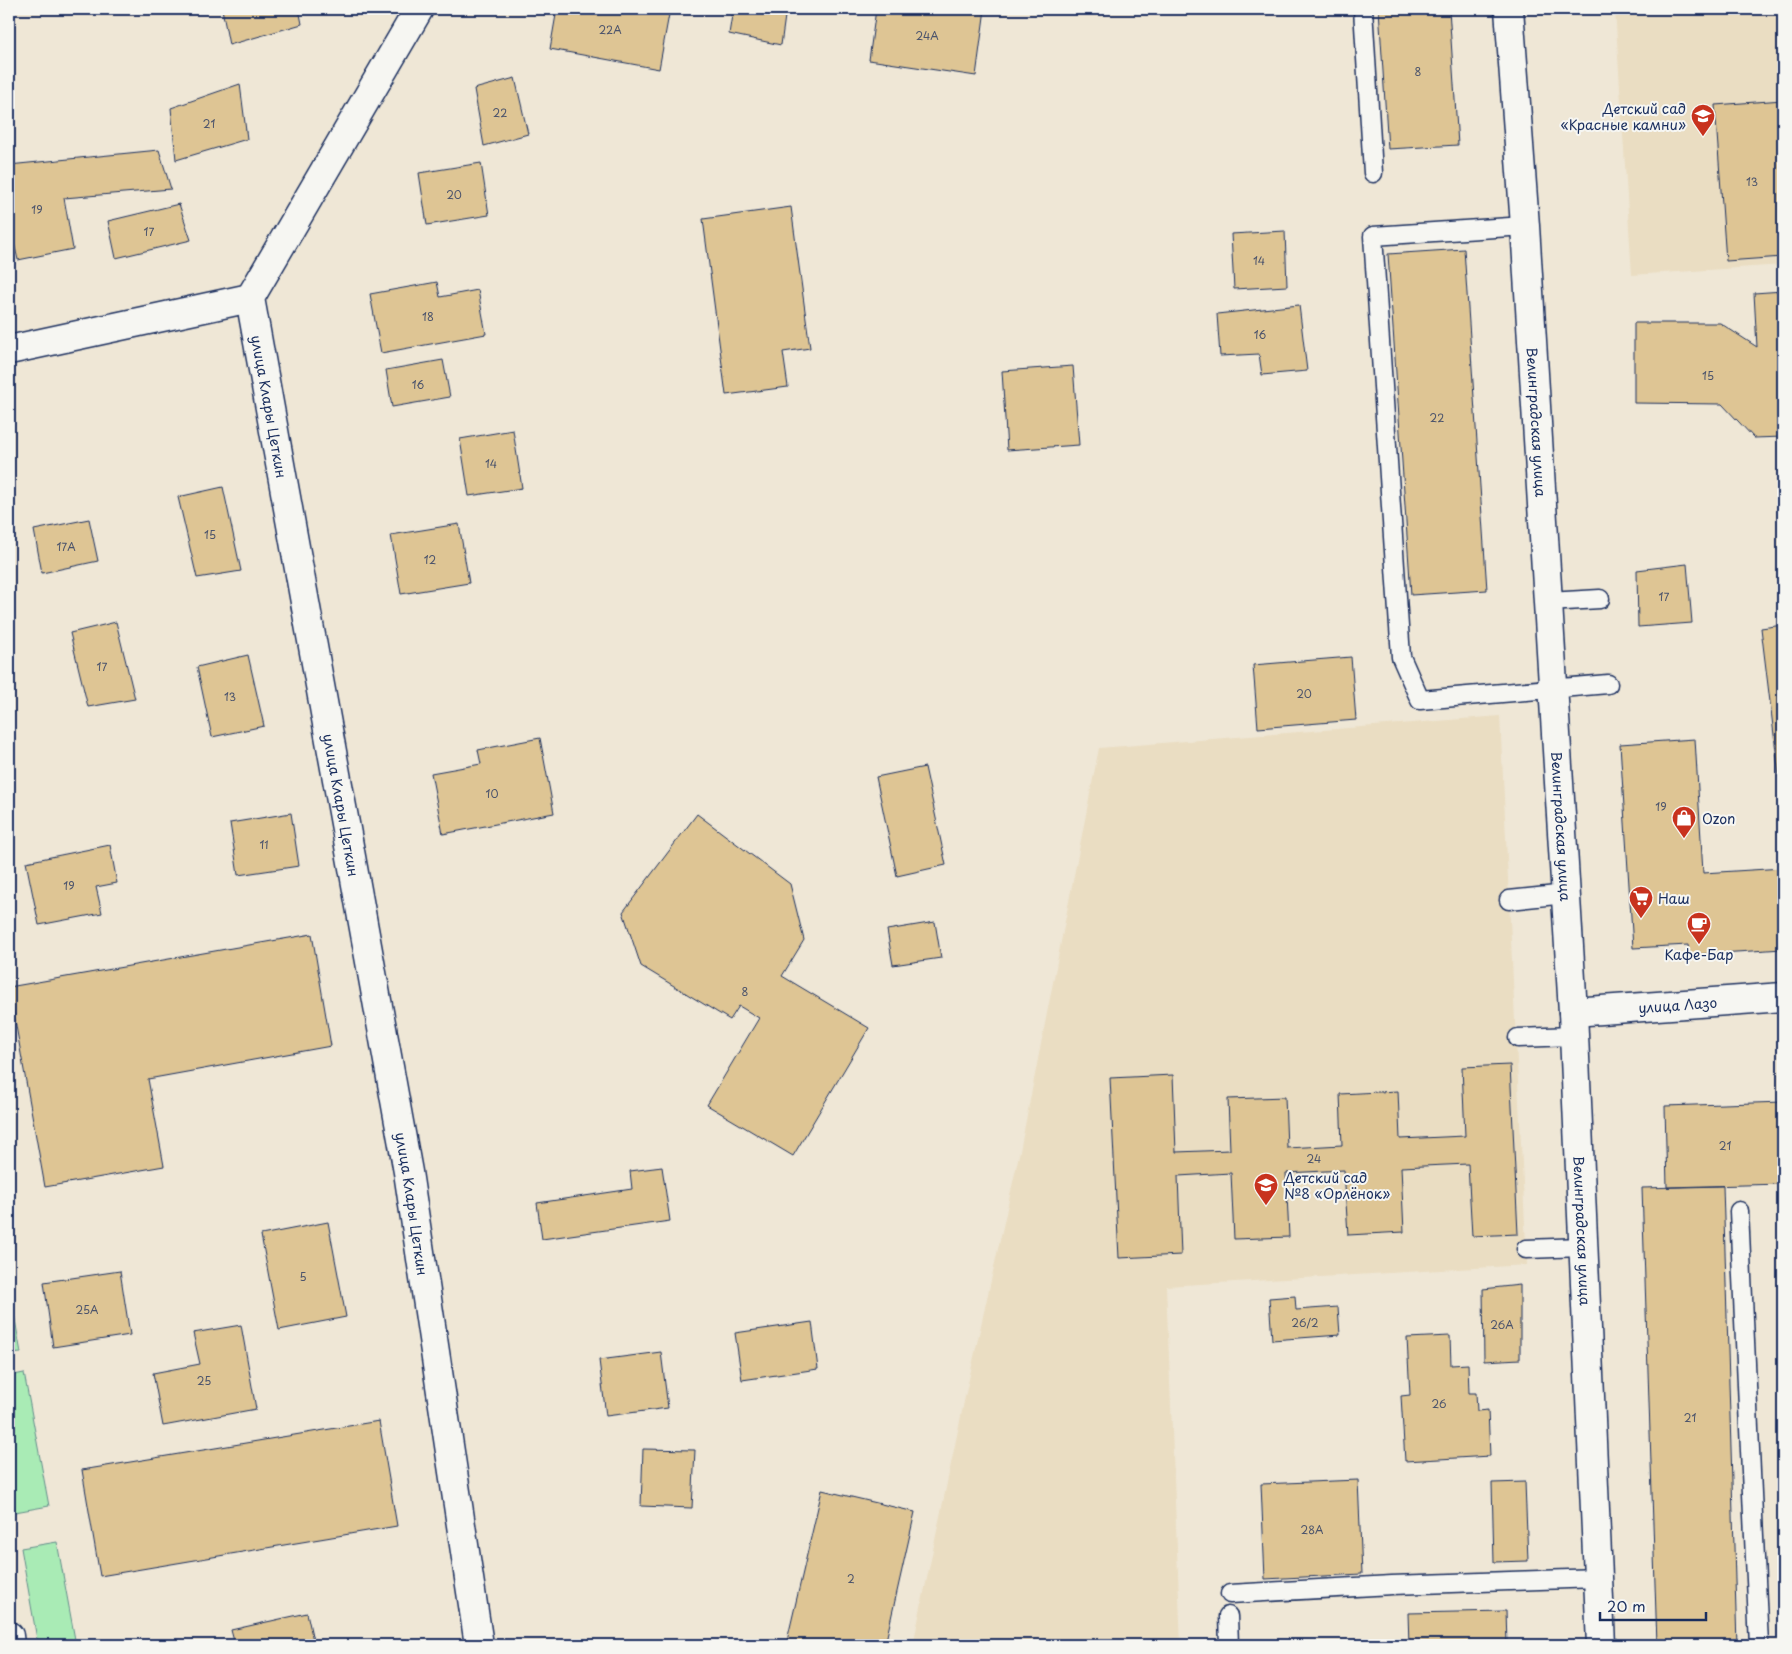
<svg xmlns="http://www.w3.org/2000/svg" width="1792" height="1654" font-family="'Playpen Sans',sans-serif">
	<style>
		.built { fill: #eaddc2 }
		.green { fill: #a9ebb5; stroke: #628d8a }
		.building { fill: #dec594; stroke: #1b2f5e }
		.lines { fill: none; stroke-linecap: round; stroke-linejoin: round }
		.service-casing { stroke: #1b2f5e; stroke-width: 21 }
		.minor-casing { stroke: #1b2f5e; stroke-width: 31 }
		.service { stroke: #f6f6f2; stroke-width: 18 }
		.minor { stroke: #f6f6f2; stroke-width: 28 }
		.labels { text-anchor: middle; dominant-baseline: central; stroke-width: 4; stroke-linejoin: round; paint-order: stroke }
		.number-label { font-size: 11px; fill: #4c546c }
		.poi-label { font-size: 14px; fill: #1b2f5e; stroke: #f6f6f2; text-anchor: start }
		.street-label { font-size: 14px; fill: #1b2f5e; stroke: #f6f6f2 }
	</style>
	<rect width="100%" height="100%" fill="#efe7d6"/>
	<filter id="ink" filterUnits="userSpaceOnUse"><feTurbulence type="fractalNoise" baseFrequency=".02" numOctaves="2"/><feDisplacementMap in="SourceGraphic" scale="10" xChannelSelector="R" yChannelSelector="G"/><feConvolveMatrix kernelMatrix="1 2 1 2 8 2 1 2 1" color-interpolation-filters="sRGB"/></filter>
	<g filter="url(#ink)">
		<!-- built -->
		<path class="built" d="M1615,9H1783V265L1632,275Z
			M1500,716L1527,1265L1166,1286L1181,1645H913L965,1397L1021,1146L1099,748Z"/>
		<!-- green -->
		<path class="green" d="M9,1286L21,1353L9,1354Z
			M24,1373L49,1506L15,1512L9,1476V1376Z
			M57,1542L76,1645H38L21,1548Z"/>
		<!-- building -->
		<path class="building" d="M222,9H299L302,24L229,45Z
			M557,9H670L659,69L550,49Z
			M733,9H786L781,45L729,34Z
			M876,9H985L976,76L869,60Z
			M1379,9H1449L1458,145L1388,149Z
			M515,78L528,134L484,146L474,89Z
			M240,84L247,139L176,160L171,108Z
			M1783,100V257L1726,261L1715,105Z
			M159,150L171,189L64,198L73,249L18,260L9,221V165Z
			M481,163L489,215L427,225L419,173Z
			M179,204L191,240L116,258L108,221Z
			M791,207L810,348L783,352L788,387L726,395L703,219Z
			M1285,231L1287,286L1234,289L1231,234Z
			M1464,249L1487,590L1411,595L1388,254Z
			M437,282L440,297L478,290L486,334L381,353L370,294Z
			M1783,291V437L1754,438L1722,404L1634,403V323H1720L1757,347L1754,293Z
			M1299,305L1307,371L1262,375L1259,354L1220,356L1217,314Z
			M443,360L450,397L392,407L386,370Z
			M1073,366L1079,445L1007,450L1002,371Z
			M513,430L522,488L469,496L460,439Z
			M223,487L241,571L197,578L178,497Z
			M89,519L98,561L42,573L34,530Z
			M459,524L469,583L401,594L391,535Z
			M1687,564L1692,623L1638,627L1637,570Z
			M116,622L135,699L88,707L70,633Z
			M1783,625V809L1761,628Z
			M248,655L264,726L212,737L197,667Z
			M1351,657L1356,720L1258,728L1253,665Z
			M540,738L554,813L443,834L431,773L481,764L478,750Z
			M1695,739L1703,873L1783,868V949L1689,955L1688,945L1633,948L1620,744Z
			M925,767L946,865L897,876L876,777Z
			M291,813L299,866L238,875L230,823Z
			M697,814L790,884L804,940L782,976L869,1028L793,1156L707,1105L759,1018L739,1006L730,1020L641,966L623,912Z
			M110,845L117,883L96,887L102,913L39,925L26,862Z
			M935,922L941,958L893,965L887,930Z
			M312,934L331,1046L148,1079L164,1166L45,1187L9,987Z
			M1510,1065L1518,1234L1472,1236L1468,1164L1401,1167L1404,1232L1348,1235L1344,1170L1286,1173L1289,1237L1234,1239L1231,1173L1178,1176L1181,1255L1119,1258L1110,1078L1173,1075L1176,1152L1230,1150L1228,1099L1285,1097L1287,1148L1342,1145L1340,1094L1398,1091L1400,1139L1465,1136L1462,1067Z
			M1783,1102V1184L1667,1187L1665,1106Z
			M662,1167L670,1221L542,1239L537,1203L632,1189L630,1171Z
			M1723,1186L1737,1645H1657L1642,1188Z
			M328,1222L346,1317L279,1330L261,1235Z
			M120,1271L130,1335L53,1347L44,1282Z
			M1520,1285V1359L1484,1361L1483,1289Z
			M1295,1296L1296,1310L1338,1307L1340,1335L1272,1340L1269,1298Z
			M812,1322L818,1369L742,1380L735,1333Z
			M241,1325L256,1409L163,1426L153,1373L200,1364L193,1333Z
			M1450,1336L1451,1365L1468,1364L1469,1393H1476L1477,1411L1488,1410L1490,1456L1405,1461L1401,1396L1410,1395L1407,1338Z
			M661,1352L668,1408L606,1416L599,1360Z
			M379,1421L397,1526L100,1576L82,1470Z
			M643,1449L695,1450L692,1508L641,1506Z
			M1358,1480L1362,1574L1265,1579L1261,1484Z
			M1525,1482L1528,1561L1494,1562L1492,1483Z
			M822,1490L915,1512L885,1645H786Z
			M1506,1611L1507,1645H1409L1408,1613Z
			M307,1613L314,1645H235L231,1630Z"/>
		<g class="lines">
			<defs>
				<path id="service" d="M1363,9L1373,173
					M1525,226L1373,236L1401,657L1420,700L1608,684
					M1548,602L1600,599
					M1509,900L1566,894
					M1518,1038L1573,1036
					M1739,1211L1759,1645
					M1526,1249L1583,1247
					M1230,1594L1392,1585L1598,1578
					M1228,1616L1229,1645"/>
				<g id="minor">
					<path id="s1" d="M419,9L250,298L408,1172L479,1645"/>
					<path id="s2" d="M1509,9L1525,226L1573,1012L1601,1645"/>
					<path d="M9,350L250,298"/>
					<path id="s3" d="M1573,1012L1783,997"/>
					<path d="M9,1636L10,1645"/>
				</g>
			</defs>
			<!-- service casing -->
			<use href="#service" class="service-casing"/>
			<!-- minor casing -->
			<use href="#minor" class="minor-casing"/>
			<!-- service -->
			<use href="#service" class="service"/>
			<!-- minor -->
			<use href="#minor" class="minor"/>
		</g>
	</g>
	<!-- icons -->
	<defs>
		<symbol id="school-pin" viewBox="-11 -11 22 30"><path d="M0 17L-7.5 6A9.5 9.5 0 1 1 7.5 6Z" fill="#c8321e" stroke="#f6f6f2"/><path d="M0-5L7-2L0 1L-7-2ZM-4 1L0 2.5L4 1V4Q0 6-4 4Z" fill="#fff"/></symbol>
		<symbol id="shop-pin" viewBox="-11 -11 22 30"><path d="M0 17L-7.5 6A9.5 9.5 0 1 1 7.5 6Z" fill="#c8321e" stroke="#f6f6f2"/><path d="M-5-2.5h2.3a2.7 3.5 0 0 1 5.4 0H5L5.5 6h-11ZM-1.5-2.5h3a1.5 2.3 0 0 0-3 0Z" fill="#fff"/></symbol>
		<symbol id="supermarket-pin" viewBox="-11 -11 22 30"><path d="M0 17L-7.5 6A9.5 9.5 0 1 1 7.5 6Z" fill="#c8321e" stroke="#f6f6f2"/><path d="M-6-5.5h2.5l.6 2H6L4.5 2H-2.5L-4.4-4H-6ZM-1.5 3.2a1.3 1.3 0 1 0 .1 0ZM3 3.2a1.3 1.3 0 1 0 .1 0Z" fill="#fff"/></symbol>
		<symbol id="cafe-pin" viewBox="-11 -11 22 30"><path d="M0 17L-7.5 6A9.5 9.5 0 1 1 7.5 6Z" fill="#c8321e" stroke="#f6f6f2"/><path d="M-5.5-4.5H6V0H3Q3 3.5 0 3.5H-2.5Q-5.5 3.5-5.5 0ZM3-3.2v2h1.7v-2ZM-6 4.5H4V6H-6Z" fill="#fff"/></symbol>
	</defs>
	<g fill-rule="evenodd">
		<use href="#school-pin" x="1689" y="102" width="28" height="38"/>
		<use href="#shop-pin" x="1670" y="804" width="28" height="38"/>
		<use href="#supermarket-pin" x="1627" y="884" width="28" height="38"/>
		<use href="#cafe-pin" x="1685" y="910" width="28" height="38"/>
		<use href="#school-pin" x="1252" y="1171" width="28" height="38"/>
	</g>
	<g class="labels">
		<!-- number labels -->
		<g class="number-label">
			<text x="610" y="29">22А</text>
			<text x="927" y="35">24А</text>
			<text x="1418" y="71">8</text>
			<text x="500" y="112">22</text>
			<text x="209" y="123">21</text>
			<text x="1752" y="181">13</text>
			<text x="454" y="194">20</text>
			<text x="37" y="209">19</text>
			<text x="149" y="231">17</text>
			<text x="1259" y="260">14</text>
			<text x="428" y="316">18</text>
			<text x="1260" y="334">16</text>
			<text x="1708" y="375">15</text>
			<text x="418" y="384">16</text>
			<text x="1437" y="417">22</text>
			<text x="491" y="463">14</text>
			<text x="210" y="534">15</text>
			<text x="66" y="546">17А</text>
			<text x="430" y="559">12</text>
			<text x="1664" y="596">17</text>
			<text x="102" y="666">17</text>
			<text x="1304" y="693">20</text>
			<text x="230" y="696">13</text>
			<text x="492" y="793">10</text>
			<text x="1661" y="806">19</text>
			<text x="264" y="844">11</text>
			<text x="69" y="885">19</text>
			<text x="745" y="991">8</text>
			<text x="1725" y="1145">21</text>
			<text x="1314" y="1158">24</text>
			<text x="303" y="1276">5</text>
			<text x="87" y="1309">25А</text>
			<text x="1305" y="1322">26/2</text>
			<text x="1502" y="1324">26А</text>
			<text x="204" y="1380">25</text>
			<text x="1439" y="1403">26</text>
			<text x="1690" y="1417">21</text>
			<text x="1312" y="1529">28А</text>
			<text x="851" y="1578">2</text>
		</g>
		<!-- poi labels -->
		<g class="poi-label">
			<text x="1686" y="108" text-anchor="end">Детский сад<tspan x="1686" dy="16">«Красные камни»</tspan></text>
			<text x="1702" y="818">Ozon</text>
			<text x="1658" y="898">Наш</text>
			<text x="1699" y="954" text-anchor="middle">Кафе-Бар</text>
			<text x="1284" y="1177">Детский сад<tspan x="1284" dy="16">№8 «Орлёнок»</tspan></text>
		</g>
		<!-- street labels -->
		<g class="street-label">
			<text stroke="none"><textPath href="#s1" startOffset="445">улица Клары Цеткин</textPath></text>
			<text stroke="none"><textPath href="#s2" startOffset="414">Велинградская улица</textPath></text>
			<text stroke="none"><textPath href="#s1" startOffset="850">улица Клары Цеткин</textPath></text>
			<text stroke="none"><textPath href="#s2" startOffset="819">Велинградская улица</textPath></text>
			<text stroke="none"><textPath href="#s3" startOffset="105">улица Лазо</textPath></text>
			<text stroke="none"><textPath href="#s1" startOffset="1255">улица Клары Цеткин</textPath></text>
			<text stroke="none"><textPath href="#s2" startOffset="1224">Велинградская улица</textPath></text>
		</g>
	</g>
	<!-- margin -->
	<rect width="1792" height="1654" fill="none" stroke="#f6f6f2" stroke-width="30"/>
	<rect x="15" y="15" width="1762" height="1624" fill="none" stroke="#1b2f5e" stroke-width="2" filter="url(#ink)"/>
	<!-- scale -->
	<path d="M1600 1612v8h106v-8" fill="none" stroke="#1b2f5e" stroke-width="2.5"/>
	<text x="1607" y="1612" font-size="15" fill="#1b2f5e" stroke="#f6f6f2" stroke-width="4" paint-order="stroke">20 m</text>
</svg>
